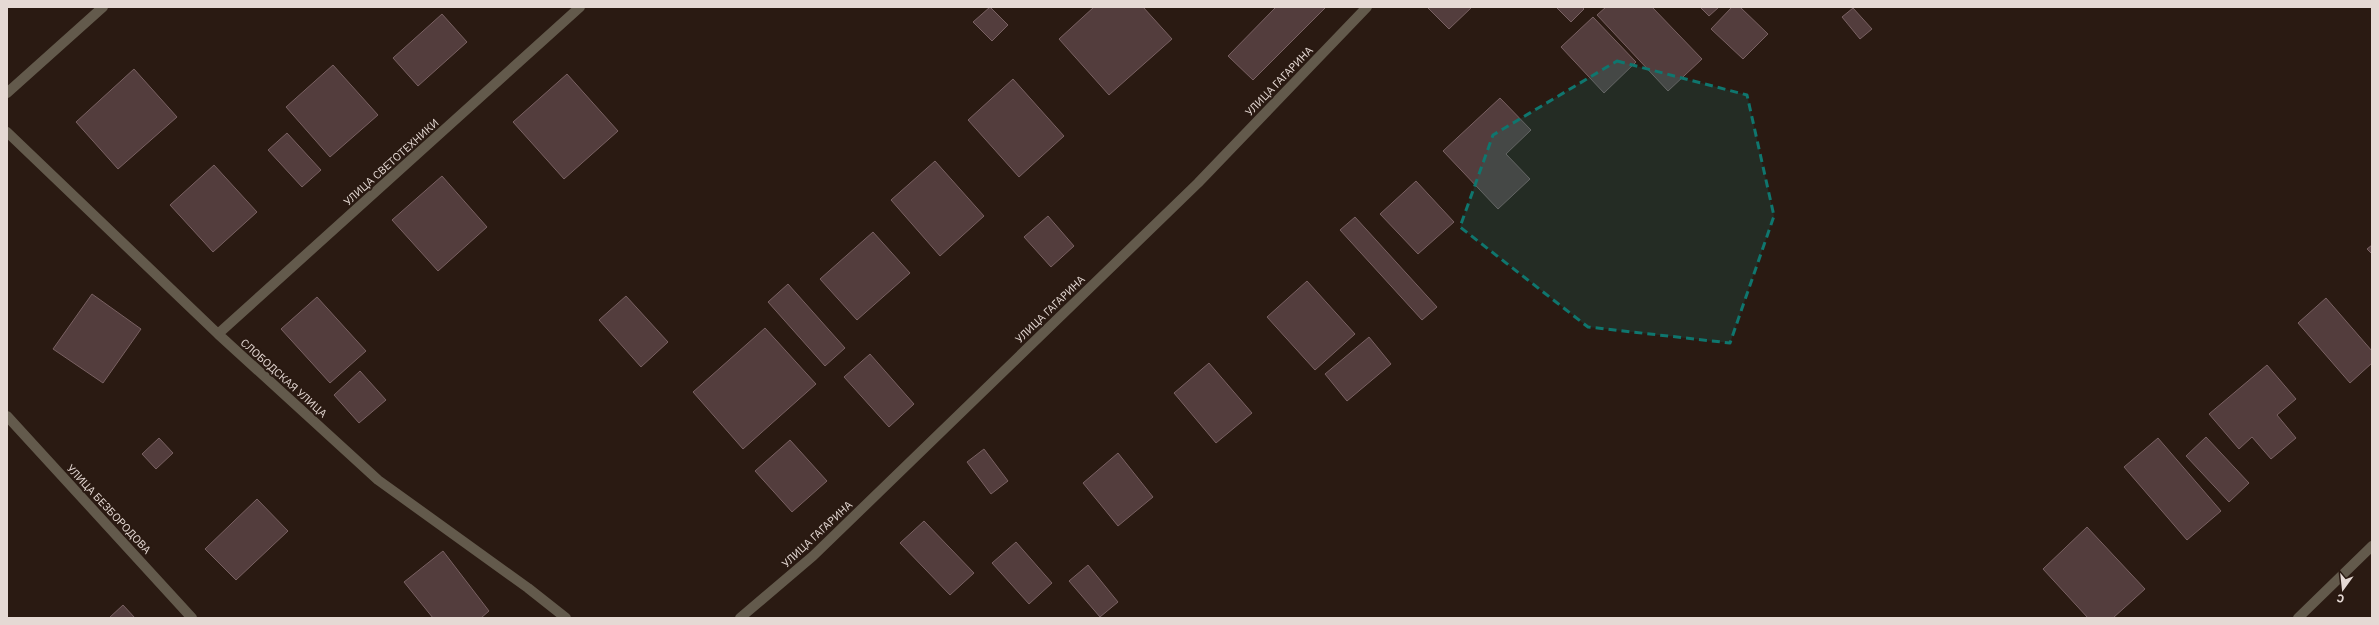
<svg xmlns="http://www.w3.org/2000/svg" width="2379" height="625" font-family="'IBM Plex Sans',sans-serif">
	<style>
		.building { fill: #533d3d; stroke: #796162 }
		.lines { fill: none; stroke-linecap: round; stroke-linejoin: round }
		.minor { stroke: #635a4c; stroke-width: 10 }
		.marked { fill: #0f766e; fill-opacity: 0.2; stroke: #0f766e; stroke-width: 3; stroke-dasharray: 8 5; stroke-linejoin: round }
		.labels { text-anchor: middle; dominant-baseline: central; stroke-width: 4; stroke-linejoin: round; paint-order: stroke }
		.street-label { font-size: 11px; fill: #e5d9d4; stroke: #2a1a12 }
	</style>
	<rect width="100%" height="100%" fill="#2a1a12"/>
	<!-- building -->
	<path class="building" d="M990,7L1008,25L992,41L973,22Z
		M1094,7H1143L1172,39L1109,95L1059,39Z
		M1276,7H1326L1253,80L1228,56Z
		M1427,7H1472L1449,29Z
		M1556,7H1582L1584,9L1571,22Z
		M1606,7H1652L1702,59L1668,91L1597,15Z
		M1700,7H1719L1709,16Z
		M1732,7H1740L1768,34L1743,59L1711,29Z
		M1853,8L1872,29L1860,39L1842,17Z
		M442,14L467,42L418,86L393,58Z
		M1593,17L1636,62L1604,93L1561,47Z
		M333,65L378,115L330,157L286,107Z
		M134,69L177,117L118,169L76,122Z
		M567,74L618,131L564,179L513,122Z
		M1013,79L1064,136L1019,177L968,120Z
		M1500,98L1531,130L1506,154L1530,179L1498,209L1443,151Z
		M287,133L321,170L302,187L268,150Z
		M935,161L984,216L940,256L891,200Z
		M214,165L257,212L213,252L170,205Z
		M442,176L487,227L438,271L392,220Z
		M1416,181L1454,222L1418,254L1380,214Z
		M1048,216L1074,246L1051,267L1024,237Z
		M1355,217L1437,307L1422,320L1340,230Z
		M873,232L910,273L857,320L820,279Z
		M2372,245V254L2367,249Z
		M1307,281L1355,334L1315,370L1267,317Z
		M788,284L845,348L825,366L768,302Z
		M92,294L141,329L103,383L53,349Z
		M626,296L668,342L641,367L599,320Z
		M317,297L366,351L330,383L281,329Z
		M2326,298L2372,351V363L2350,383L2298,323Z
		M765,328L816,384L743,449L693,392Z
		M1369,337L1391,364L1347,401L1325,374Z
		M870,354L914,404L889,427L844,377Z
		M1209,363L1252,413L1216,443L1174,393Z
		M2267,365L2296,399L2277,415L2296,438L2271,459L2252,437L2239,449L2209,414Z
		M360,371L386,400L359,423L334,395Z
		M2206,437L2249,483L2229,502L2186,456Z
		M159,438L173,453L156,469L142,454Z
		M2158,438L2221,511L2187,540L2124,467Z
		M790,440L827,481L792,512L755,471Z
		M984,449L1008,481L991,494L967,462Z
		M1118,453L1153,497L1118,526L1083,483Z
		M257,499L288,531L236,580L205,549Z
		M924,521L974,573L950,595L900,543Z
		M2087,527L2145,589L2113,618H2088L2043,569Z
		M1016,542L1052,583L1029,604L992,563Z
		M443,551L489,611L481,618H433L404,582Z
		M1088,565L1118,602L1100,617L1069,581Z
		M123,605L135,618H109Z"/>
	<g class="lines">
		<!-- minor -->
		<path class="minor" d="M7,93L103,7
			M7,132L218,334L378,480L528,588L566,618
			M218,334L580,7
			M7,416L192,618
			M740,618L813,556L1198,183L1367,7
			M2298,618L2372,546"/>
	</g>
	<!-- marked area -->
	<path class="marked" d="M1617,61L1747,95L1774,216L1730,343L1588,327L1460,227L1493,135Z"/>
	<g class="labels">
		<!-- street labels -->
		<g class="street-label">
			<text transform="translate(1279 81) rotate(-46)">УЛИЦА ГАГАРИНА</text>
			<text transform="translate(391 162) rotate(-42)">УЛИЦА СВЕТОТЕХНИКИ</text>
			<text transform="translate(1050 309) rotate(-44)">УЛИЦА ГАГАРИНА</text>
			<text transform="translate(284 378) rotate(42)">СЛОБОДСКАЯ УЛИЦА</text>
			<text transform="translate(109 509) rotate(47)">УЛИЦА БЕЗБОРОДОВА</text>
			<text transform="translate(817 534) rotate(-43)">УЛИЦА ГАГАРИНА</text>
		</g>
	</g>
	<!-- border -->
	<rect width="2379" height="625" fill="none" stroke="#e5d9d4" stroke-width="16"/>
	<!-- north arrow -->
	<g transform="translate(2343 589) rotate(195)" stroke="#2a1a12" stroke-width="3" paint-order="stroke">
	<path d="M0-3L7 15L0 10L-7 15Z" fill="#e5d9d4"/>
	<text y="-6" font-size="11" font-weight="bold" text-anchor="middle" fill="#e5d9d4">С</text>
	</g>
</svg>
